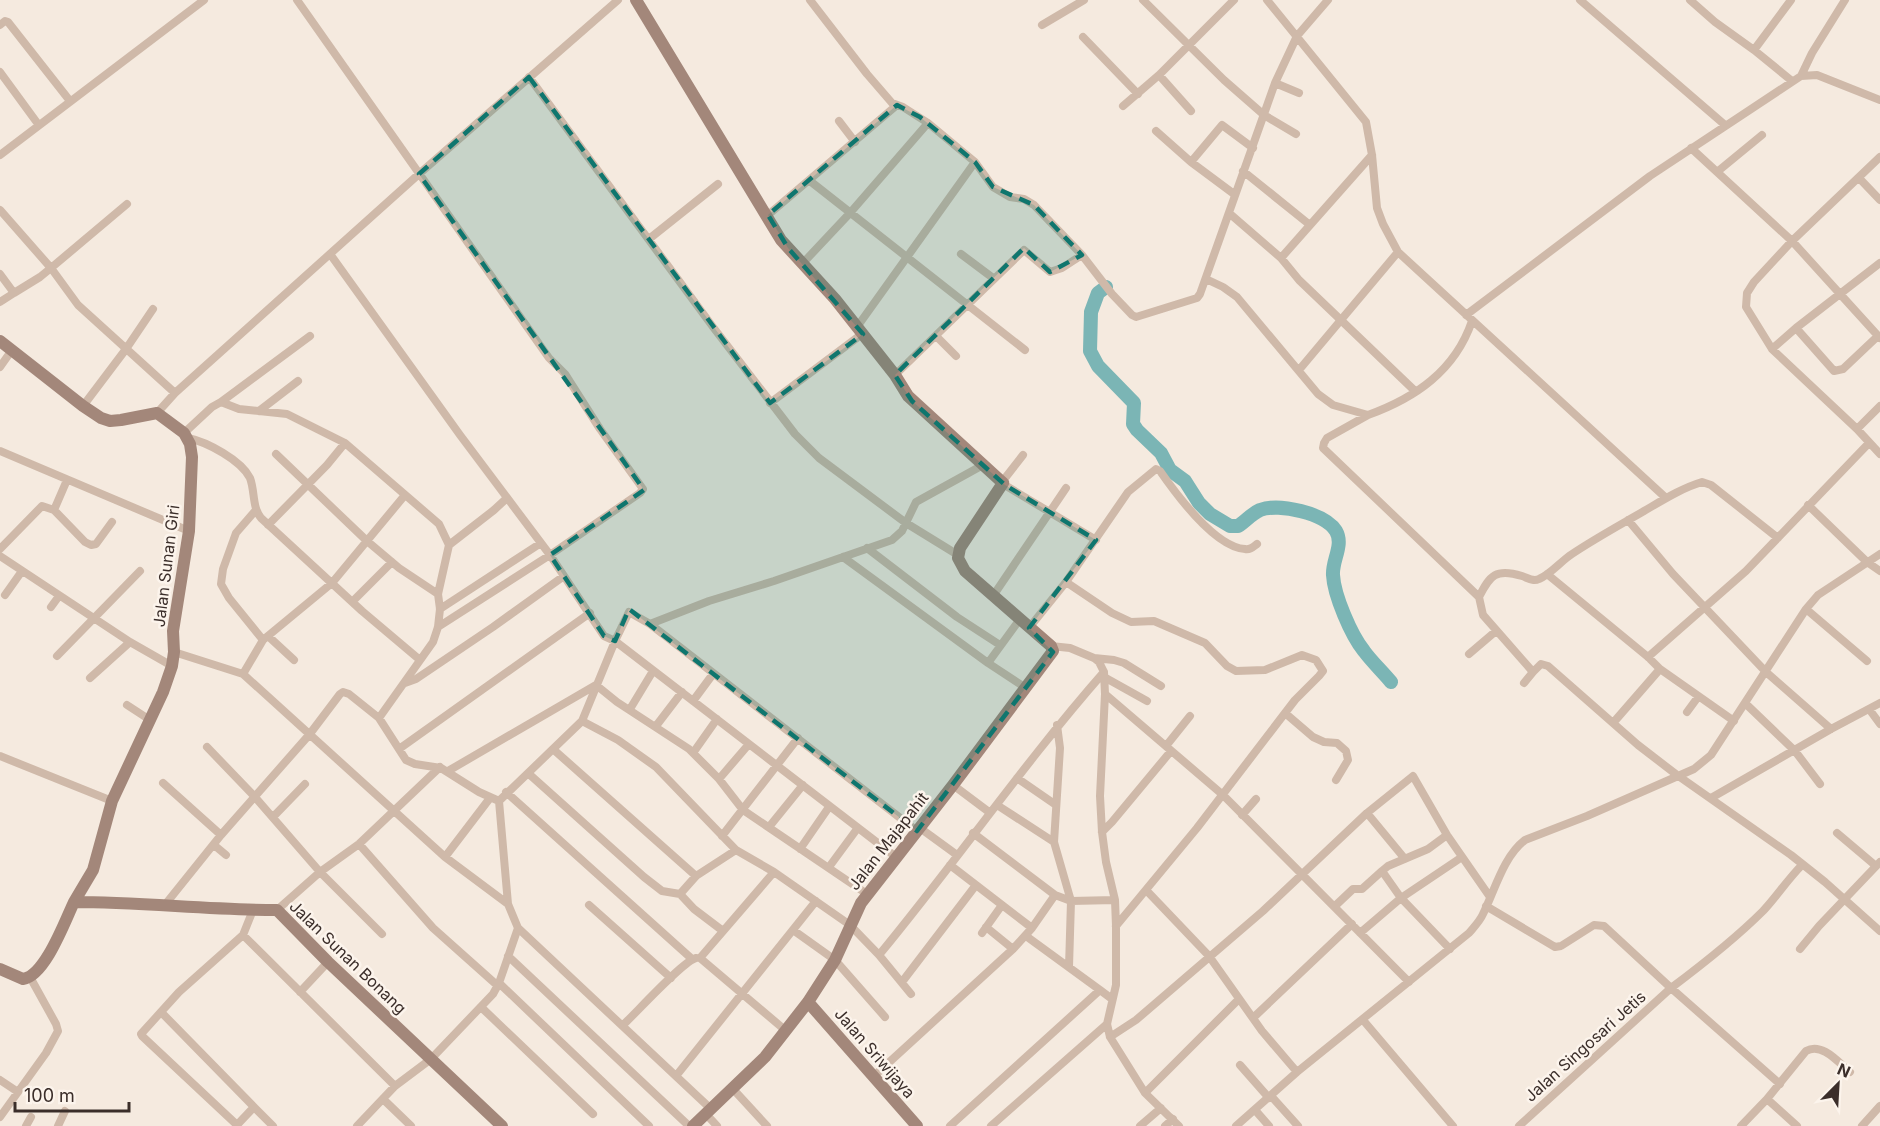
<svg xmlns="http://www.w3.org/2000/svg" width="1880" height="1126" font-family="Inter,sans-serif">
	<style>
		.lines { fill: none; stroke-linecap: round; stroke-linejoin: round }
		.river { stroke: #7bb5b5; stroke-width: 14 }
		.street { stroke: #cfb9a9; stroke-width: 8 }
		.secondary { stroke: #a3877a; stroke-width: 12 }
		.marked { fill: #0f766e; fill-opacity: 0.2; stroke: #0f766e; stroke-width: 4.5; stroke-dasharray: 12 8; stroke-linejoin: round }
		.labels { text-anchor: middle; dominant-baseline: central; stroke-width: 5; stroke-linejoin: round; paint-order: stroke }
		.street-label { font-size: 16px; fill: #3b2e2a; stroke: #fcf4ec }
	</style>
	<rect width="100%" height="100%" fill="#f5eadf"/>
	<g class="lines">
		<!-- river -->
		<path class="river" d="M1106,287L1098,293L1091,312L1090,351L1098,366L1134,403L1133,424L1137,430L1161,453L1170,470L1185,481L1199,503L1210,514L1230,526H1238C1246,521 1251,514 1260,510C1279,503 1325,513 1336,531C1344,545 1332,560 1333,575C1334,595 1351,635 1364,651C1372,662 1382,671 1391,682"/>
		<!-- street -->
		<path class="street" d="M297,0L549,358L565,374L600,429L643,489L640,493L550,555L438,627
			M1143,0L1224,80L1264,115L1296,134
			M1267,0L1366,122L1372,155L1377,208L1383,224L1398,252L1666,498
			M1580,0L1725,125
			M1690,0L1715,22L1754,50L1791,0
			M1845,0L1812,53L1801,76L1817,75L1880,100
			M0,25L5,21L8,22L70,101
			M1042,25L1084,0
			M1083,37L1138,94
			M1754,50L1792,81
			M0,72L38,124
			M1159,75L1191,111
			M529,77L713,327L795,434L819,458L906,523L958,555
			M1275,83L1299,93
			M1123,106L1159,75L1234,0
			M839,121L855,142
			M928,123L975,162
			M1156,131L1191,162L1234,194
			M1691,148L1792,241L1880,338
			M0,155L204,0
			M1880,157L1792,241L1754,282L1747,293L1746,307L1772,349L1857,429L1880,454
			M1191,162L1222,125L1253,148
			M1243,171L1310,225
			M1717,172L1762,135
			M1859,178L1880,200
			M810,181L1025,350
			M127,204L51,268L78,305L175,393
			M0,210L51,268L40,277L14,293
			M1229,213L1281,258L1299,280L1415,391
			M768,215L897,105
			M649,239L718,184
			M330,254L460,435L550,555L604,636L615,641L896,857
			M961,254L993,278
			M1281,258L1372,155
			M803,263L850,213L928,123L903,107L892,103L867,74L810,0
			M0,274L14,293L0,302
			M1206,279L1223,287L1237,297L1318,394L1333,405L1368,415C1415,398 1455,371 1472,321
			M1466,315L1650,176L1801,76
			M857,327L975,162L993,187L1010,197L1024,199L1034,205L1082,255
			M1796,328L1834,371L1843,369L1878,336
			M936,336L956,356
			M1772,349L1796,328L1880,263
			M0,367L12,350
			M1299,370L1398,252
			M895,375L1024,250L1050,272L1062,268L1082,255L1112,294L1132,315L1136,317L1197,298L1200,294L1275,83L1297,36L1328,0
			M221,402L310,336
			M770,403L862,334
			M83,406L126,349L153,309
			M259,411L298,381
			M157,413L175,393L419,174L618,0
			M1368,415L1327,438L1324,443L1323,448L1479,597L1483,615L1533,672L1541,664L1548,666L1638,745L1677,775L1791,855L1825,882L1880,931
			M1857,429L1880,406
			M184,433L212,407L221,402L239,409L287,414L345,443L439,524L449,545L438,594L440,609L438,627L433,642L379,718L406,760L415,764L441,768L479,792L499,801L582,721L615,641L629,612L650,624L709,601L774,581L892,540L902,531L916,502L983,465
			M188,438C207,442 241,460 250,478C255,491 252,507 261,518L362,611L420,660
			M0,451L189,531
			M276,454L367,541L399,568L438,594
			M1002,482L1023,455
			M1003,484L1096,540
			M1808,505L1867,562L1880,571
			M54,510L67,480
			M256,510L236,533L223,569L221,584L229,598L263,640
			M1628,520L1673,574L1766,672L1831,729
			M268,525L327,465L345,443
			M449,545L494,510L507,498
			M867,548L957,617L1000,645
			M0,549L42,506L54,510L85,542L91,545L96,544L112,522
			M0,556L130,642L172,666
			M843,557L988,663L1026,688
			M1547,574L1648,657L1660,669L1734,721
			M1066,582L1112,613L1131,622L1154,621L1205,643L1227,666L1236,671L1265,670L1302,655L1316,660L1323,671L1319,676L1295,700L1197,828L1116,926
			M5,595L22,571
			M993,596L1066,488
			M1479,597C1490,575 1496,568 1522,576C1528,578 1533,582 1539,579C1551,574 1561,561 1572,554C1596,538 1620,525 1644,511C1663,500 1682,488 1702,482L1711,485L1778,538
			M353,601L392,562
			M51,607L59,596
			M440,609L541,543
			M1806,609L1867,661
			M650,624L917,831
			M1029,628L1066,582L1128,492L1156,469L1160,471C1176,494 1215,547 1245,549C1250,550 1253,547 1257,544
			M268,636L294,660
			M1051,646L1070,648L1094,658L1114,660L1124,663L1161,686
			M174,652L243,674L445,857L508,904
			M1469,654L1496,631
			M57,656L140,571
			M1648,657L1746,571L1869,443
			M988,663L1020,619
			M1104,672L1105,694L1223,795L1409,982
			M243,674L263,640L332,583L405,495
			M1104,677L1147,701
			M90,678L130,642
			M405,683L416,679L493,627L564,576
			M1524,683L1533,672
			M1105,694L1100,796L1102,832L1106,862L1115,900L1116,926V985L1107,1024L1110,1037L1145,1093L1179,1126
			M693,701L713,674
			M1746,704L1795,751L1820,784
			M127,705L150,720
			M630,709L653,671
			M1869,709L1880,724
			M1687,712L1698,697
			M1285,713L1313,737L1324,742L1337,743L1346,751L1348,760L1336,780
			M582,721L618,740L656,767L736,850L774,872L850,925L879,955L911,994
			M1613,723L1660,669
			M1057,725L1060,748L1054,842L1071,901L1069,967
			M656,726L682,692
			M1166,746L1190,716
			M207,747L255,797L320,872L382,934
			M399,749L590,613
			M554,750L696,876
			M693,753L717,719
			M0,756L112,801
			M448,771L596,685L617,702L689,749L719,779L743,810L867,894
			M529,774L644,877L662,891L680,894L696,876L736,850
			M1017,778L1056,805
			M719,779L749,744
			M163,783L221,835
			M953,785L989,812
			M506,792L692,959
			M1711,798L1831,729L1880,703
			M499,801L508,904L518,928L711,1109
			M997,805L1054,842
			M1367,813L1405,859
			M1242,815L1256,799
			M273,817L305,784
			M769,827L803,785
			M920,828L957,855
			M1102,832L1112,822L1171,751
			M973,833L1055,895
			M1837,833L1876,866
			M1447,835L1428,849L1388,866L1382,871L1401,898L1450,949
			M722,836L798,738
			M359,844L433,928L498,986
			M214,845L226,855
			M800,849L829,807
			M445,857L490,798
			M950,865L1032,928
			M829,867L857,829
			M774,872L700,958L785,1030
			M1147,891L1209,956L1262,1031L1297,1072
			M680,894L694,909L723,931
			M589,905L671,978
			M164,906L221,835L309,735L340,694L343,692L349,694L379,718
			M1335,906L1353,889H1362L1382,871
			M1486,906L1555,947L1561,946L1594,925L1604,926L1671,988C1703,964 1735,939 1763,911C1777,896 1788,879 1802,865
			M253,910L243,935L179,992L141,1034L142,1036L237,1125L254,1107L273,1126
			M277,910L320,872L359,844L440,767
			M986,927L1013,949
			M793,930L835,960L885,1017
			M982,933L1002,905
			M1360,933L1401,898L1462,857
			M243,935L395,1086
			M1026,936L1100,990
			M1800,949L1819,926L1880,862
			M879,955C956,862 1024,763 1104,672L1099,662L1094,658
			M508,956L689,1126
			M902,982L976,885
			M499,983L649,1126
			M300,992L328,962
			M482,1008L593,1114
			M161,1012L254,1107
			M1253,1018L1352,924
			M1363,1020L1453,1126
			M623,1025C636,1013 683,961 696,958
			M1110,1037L1136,1020L1263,911L1367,813L1413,776L1447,835L1490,897
			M1240,1065L1269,1098
			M676,1076L816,901
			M873,1077L1013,949L1032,928L1055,895L1071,901L1115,900
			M0,1080L18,1092
			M733,1089L767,1126
			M1145,1093L1239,999
			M1271,1096L1298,1126
			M383,1099L411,1126
			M1767,1099L1797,1126
			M1255,1110L1269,1126
			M706,1114L717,1126
			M0,1117L46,1053L58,1031L56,1024L30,977
			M26,1126L31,1117
			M58,1126L65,1111
			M357,1126L395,1086L431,1059L493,994L499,983L518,928
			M950,1126L1100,990L1112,999
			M991,1126L1107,1024
			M1140,1126L1161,1108
			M1165,1126L1173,1119
			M1236,1126L1297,1072L1469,933C1474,927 1480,921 1483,914C1495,890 1503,857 1525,840L1587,816L1694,769L1711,755L1806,609L1818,595L1880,554
			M1519,1126L1671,988L1780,1084
			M1741,1126L1767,1099L1806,1051C1822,1042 1838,1062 1850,1072
			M1862,1126L1880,1106"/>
		<!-- secondary -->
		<path class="secondary" d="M636,0L781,240L835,299L895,375L908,396L1003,483L960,548L958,558L965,571L1051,646L1053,651L953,785L861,903L835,960L808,1002L765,1057L693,1126
			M0,341L83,406L101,418L110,421L121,420L157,413L184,433L190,444L192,457L189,531L173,631L174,652L172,666L163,692L112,801L93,870L74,902
			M0,969L23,979C45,976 65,921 74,902C142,902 209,910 277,910L328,962L502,1126
			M808,1002L917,1126"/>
	</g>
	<!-- marked area -->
	<path class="marked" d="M529,77L770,403L863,334L788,248L768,215L897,105L920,117L975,162L993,187L1034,205L1082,255L1050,272L1024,248L895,375L912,401L1005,485L1096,540L1029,628L1053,652L917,831L629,609L615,641L604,636L550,555L644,490L419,174Z"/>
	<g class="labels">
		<!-- street labels -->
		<g class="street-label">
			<text transform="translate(166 566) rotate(-83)">Jalan Sunan Giri</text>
			<text transform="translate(888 841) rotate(-52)">Jalan Majapahit</text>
			<text transform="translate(348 957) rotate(44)">Jalan Sunan Bonang</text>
			<text transform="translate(1585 1046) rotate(-42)">Jalan Singosari Jetis</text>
			<text transform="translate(875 1053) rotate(49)">Jalan Sriwijaya</text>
		</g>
	</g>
	<!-- north arrow -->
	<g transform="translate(1838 1084) rotate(24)" stroke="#fcf4ec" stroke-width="4.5" paint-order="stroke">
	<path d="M0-4.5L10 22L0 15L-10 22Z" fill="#3b2e2a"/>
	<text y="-9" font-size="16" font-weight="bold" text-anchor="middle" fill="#3b2e2a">N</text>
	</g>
	<!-- scale -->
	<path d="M15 1102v9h114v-9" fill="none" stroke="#3b2e2a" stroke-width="3"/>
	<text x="24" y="1102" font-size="18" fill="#3b2e2a" stroke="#fcf4ec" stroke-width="4.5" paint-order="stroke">100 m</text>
</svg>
